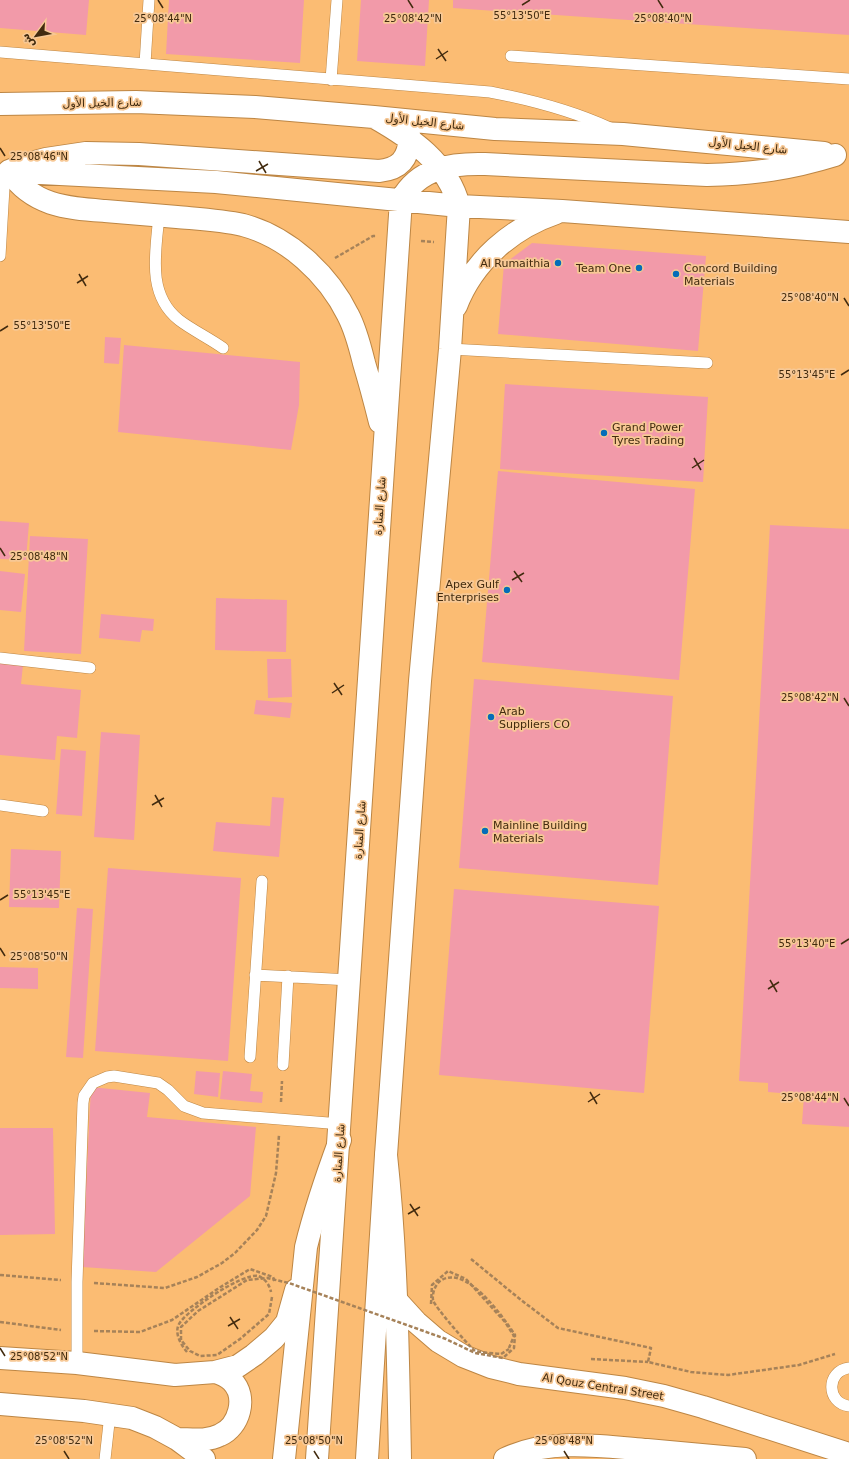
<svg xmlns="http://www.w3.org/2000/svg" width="849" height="1459" font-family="'DejaVu Sans','Noto Sans Arabic',sans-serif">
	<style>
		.built { fill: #fbbc73 }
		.building { fill: #f29aa9 }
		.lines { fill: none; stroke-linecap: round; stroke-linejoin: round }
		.lane-casing { stroke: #bd8644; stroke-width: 12 }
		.secondary-casing { stroke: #bd8644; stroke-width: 24 }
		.highway-casing { stroke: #bd8644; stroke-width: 24 }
		.path { stroke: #a68259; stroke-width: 2.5; stroke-dasharray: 4 2; stroke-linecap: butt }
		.lane { stroke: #fff; stroke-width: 11 }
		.secondary { stroke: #fff; stroke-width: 22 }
		.highway { stroke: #fff; stroke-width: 22 }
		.path-bridge { stroke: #a68259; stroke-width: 2.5; stroke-dasharray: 4 2; stroke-linecap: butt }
		.ticks { fill: none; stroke: #422b0f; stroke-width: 1.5 }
		.poi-dot { fill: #046db9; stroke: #f7c895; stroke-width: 1.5 }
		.labels { text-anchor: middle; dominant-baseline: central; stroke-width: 3.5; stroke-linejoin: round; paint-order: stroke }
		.street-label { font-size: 11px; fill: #422b0f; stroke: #f7c895 }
		.poi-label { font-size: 11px; fill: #422b0f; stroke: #f7c895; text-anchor: start }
		.ticks-label { font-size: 10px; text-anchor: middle; fill: #422b0f; stroke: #f7c895; stroke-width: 3.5; stroke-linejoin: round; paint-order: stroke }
	</style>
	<rect width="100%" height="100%" fill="#f7c895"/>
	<!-- built -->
	<path class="built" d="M0,0H849V1459H0Z"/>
	<!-- building -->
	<path class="building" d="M0,0H89L86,35L0,28Z
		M169,0H304L300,63L166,54Z
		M361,0H429L425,66L357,61Z
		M453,0H849V35L453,8Z
		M532,243L706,256L698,351L498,334L504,264Z
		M105,337L121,338L119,364L104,363Z
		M124,345L300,362L299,405L291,450L118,432Z
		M505,384L708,397L703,482L500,469Z
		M498,471L695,489L679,680L482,662Z
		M0,521L29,523L26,560L0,559Z
		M770,525L849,529V1127L802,1124L804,1095L768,1092V1083L739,1081Z
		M30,536L88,539L81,654L24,651Z
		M0,571L25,574L21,612L0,610Z
		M216,598L287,600L286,652L215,650Z
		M101,614L154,619L153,631L142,630L140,642L99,638Z
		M267,659H291L292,697L268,698Z
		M0,663L23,665L21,684L81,690L77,738L57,736L55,760L0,755Z
		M474,679L673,696L658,885L459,868Z
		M256,700L292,703L290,718L254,714Z
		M101,732L140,735L134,840L94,837Z
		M61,749L86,751L82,816L56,814Z
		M272,797L284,798L279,857L213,851L216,822L270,826Z
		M11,849L61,851L59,908L9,907Z
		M108,868L241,878L228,1061L95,1051Z
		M454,889L659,906L644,1093L439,1075Z
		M77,908L93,909L83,1058L66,1057Z
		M0,967L38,968V989L0,988Z
		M196,1071L220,1073L218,1097L194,1094Z
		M223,1071L252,1074L250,1091L263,1092L262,1103L220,1099Z
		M91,1087L150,1093L147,1117L256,1127L250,1196L156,1272L82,1267Z
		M0,1128H53L55,1234L0,1235Z"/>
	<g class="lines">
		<defs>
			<path id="lane" d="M0,52L490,92C532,100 571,110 610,128
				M511,56L849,79
				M145,64L149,0
				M331,80L337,0
				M159,215C156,251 146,294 179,320C192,330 209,338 223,348
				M0,256L5,171
				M450,349L707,363
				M0,658L90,668
				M0,805L43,811
				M255,975L350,980
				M250,1057L262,881
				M283,1065L288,976
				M77,1363V1282L83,1103L84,1096L93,1083L107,1077L114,1076L158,1083L168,1090L184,1106L203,1113L341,1124
				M849,1368C826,1371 826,1403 849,1406
				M105,1459L110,1414"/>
			<path id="secondary" d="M0,104L136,102L255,107L374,117L495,129L623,134L824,153
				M21,172L216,182L459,206L562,211L849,232
				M456,306C473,261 512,228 556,213
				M380,422C375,402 370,383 364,363C360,347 356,330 348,315C328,274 288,237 243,225C221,220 199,219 177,217C153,215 129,213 105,211C66,208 33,206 9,171L27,164L46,159L86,153L139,154L379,171C400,169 408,159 410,138
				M396,1300L416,1322L438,1341L463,1356L491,1367L519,1374L625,1388L664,1396L703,1407L849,1454
				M0,1358L77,1363L175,1375L215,1372L238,1366L254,1355L274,1338L287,1322L296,1290
				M0,1404L84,1411L132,1418L155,1427L177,1439L204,1459
				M177,1439C191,1439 206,1442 220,1435C239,1427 248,1397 232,1381C227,1376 222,1374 215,1372
				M317,1459C347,1040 370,620 401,200C419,168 451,163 485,164L707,175C753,174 790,169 835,155
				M367,1459L386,1155L420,681L450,349L459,206C448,163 411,138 374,117
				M505,1459C549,1438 601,1446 647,1450C680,1453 712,1456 745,1459"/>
			<path id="highway" d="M386,1155C397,1256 398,1358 400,1459
				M284,1459L306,1247C315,1210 327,1175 340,1140"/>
		</defs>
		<!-- lane casing -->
		<use href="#lane" class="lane-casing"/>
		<!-- secondary casing -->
		<use href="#secondary" class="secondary-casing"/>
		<!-- highway casing -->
		<use href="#highway" class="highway-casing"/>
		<!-- path -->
		<path class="path" d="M421,241L434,242
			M335,258L373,236H376
			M281,1102L282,1081
			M471,1259L521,1300L558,1328L651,1348L648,1362L691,1372L728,1375L799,1365L835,1354
			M0,1275L61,1280
			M94,1283L165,1288L197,1277L222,1263L235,1253L257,1230L266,1216L276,1173L279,1135
			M431,1304L432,1285L448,1271L466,1279L505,1322L514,1336L509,1348
			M0,1322L61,1330
			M94,1331L140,1332L172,1320L219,1288L250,1269L273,1277L275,1282
			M187,1352C181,1345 174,1333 179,1324C187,1310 242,1273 258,1276C265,1278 270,1286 271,1292
			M591,1359L648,1362"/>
		<!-- lane -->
		<use href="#lane" class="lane"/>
		<!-- secondary -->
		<use href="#secondary" class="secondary"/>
		<!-- highway -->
		<use href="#highway" class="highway"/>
		<!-- path-bridge -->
		<path class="path-bridge" d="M272,1297L269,1314L240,1339L217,1355L200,1356L190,1351L181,1340V1327L198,1311L247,1280L267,1278L289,1283L446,1339L475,1353L503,1358L514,1348L515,1335C503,1317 466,1263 440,1281C435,1285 432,1294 433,1300C434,1306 469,1346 474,1350C479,1353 495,1353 501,1354L509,1349"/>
	</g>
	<!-- ticks -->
	<path class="ticks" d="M158,0L163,8M408,0L413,8M658,0L663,8M522,5L530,0M438,49L446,61M436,59L448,51M0,148L5,156M259,161L266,173M256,171L268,164M79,274L86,286M77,283L88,276M844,298L849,306M0,331L8,326M841,375L849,370M694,458L701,470M692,468L704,460M0,548L5,556M514,571L522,582M512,580L524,573M334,683L342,695M332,693L344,685M844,698L849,706M155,795L162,807M152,805L164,798M0,900L8,895M841,944L849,939M0,948L5,956M770,980L777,992M768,989L779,982M590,1092L597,1104M844,1098L849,1106M588,1102L600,1094M410,1204L418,1216M408,1214L420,1207M230,1317L238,1329M228,1326L240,1319M0,1348L5,1356M64,1451L69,1459M314,1451L319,1459M564,1451L569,1459"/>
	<!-- markers -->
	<g class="poi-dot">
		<circle cx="558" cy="263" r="4"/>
		<circle cx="639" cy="268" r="4"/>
		<circle cx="676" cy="274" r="4"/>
		<circle cx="604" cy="433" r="4"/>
		<circle cx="507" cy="590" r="4"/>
		<circle cx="491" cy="717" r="4"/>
		<circle cx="485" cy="831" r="4"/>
	</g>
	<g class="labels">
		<!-- street labels -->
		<g class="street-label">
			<text transform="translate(102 103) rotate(-1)">شارع الخيل الأول</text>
			<text transform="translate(425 122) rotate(6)">شارع الخيل الأول</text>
			<text transform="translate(748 146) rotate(6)">شارع الخيل الأول</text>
			<text transform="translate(380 506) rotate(-86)">شارع المنارة</text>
			<text transform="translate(360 830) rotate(-86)">شارع المنارة</text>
			<text transform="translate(339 1153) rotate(-86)">شارع المنارة</text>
			<text transform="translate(603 1387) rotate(9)">Al Qouz Central Street</text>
		</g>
		<!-- poi labels -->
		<g class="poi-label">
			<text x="550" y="263" text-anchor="end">Al Rumaithia</text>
			<text x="631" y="268" text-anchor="end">Team One</text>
			<text x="684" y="268">Concord Building<tspan x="684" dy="13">Materials</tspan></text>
			<text x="612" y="427">Grand Power<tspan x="612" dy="13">Tyres Trading</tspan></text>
			<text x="499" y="584" text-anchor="end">Apex Gulf<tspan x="499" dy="13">Enterprises</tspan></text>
			<text x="499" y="711">Arab<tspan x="499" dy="13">Suppliers CO</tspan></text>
			<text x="493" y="825">Mainline Building<tspan x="493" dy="13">Materials</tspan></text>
		</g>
	</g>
	<g class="ticks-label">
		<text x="522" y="19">55°13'50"E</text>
		<text x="163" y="22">25°08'44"N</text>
		<text x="413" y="22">25°08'42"N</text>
		<text x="663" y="22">25°08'40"N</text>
		<text x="39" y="160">25°08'46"N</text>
		<text x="810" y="301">25°08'40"N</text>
		<text x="42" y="329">55°13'50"E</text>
		<text x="807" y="378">55°13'45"E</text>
		<text x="39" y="560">25°08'48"N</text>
		<text x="810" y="701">25°08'42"N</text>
		<text x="42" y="898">55°13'45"E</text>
		<text x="807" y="947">55°13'40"E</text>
		<text x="39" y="960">25°08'50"N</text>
		<text x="810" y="1101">25°08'44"N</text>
		<text x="39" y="1360">25°08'52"N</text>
		<text x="64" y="1444">25°08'52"N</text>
		<text x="314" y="1444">25°08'50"N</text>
		<text x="564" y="1444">25°08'48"N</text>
	</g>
	<!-- north arrow -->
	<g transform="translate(36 36) rotate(238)" stroke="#f7c895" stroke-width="3" paint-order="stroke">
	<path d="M0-3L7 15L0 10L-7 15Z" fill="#422b0f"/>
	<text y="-6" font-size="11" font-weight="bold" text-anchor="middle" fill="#422b0f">ش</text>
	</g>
</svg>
